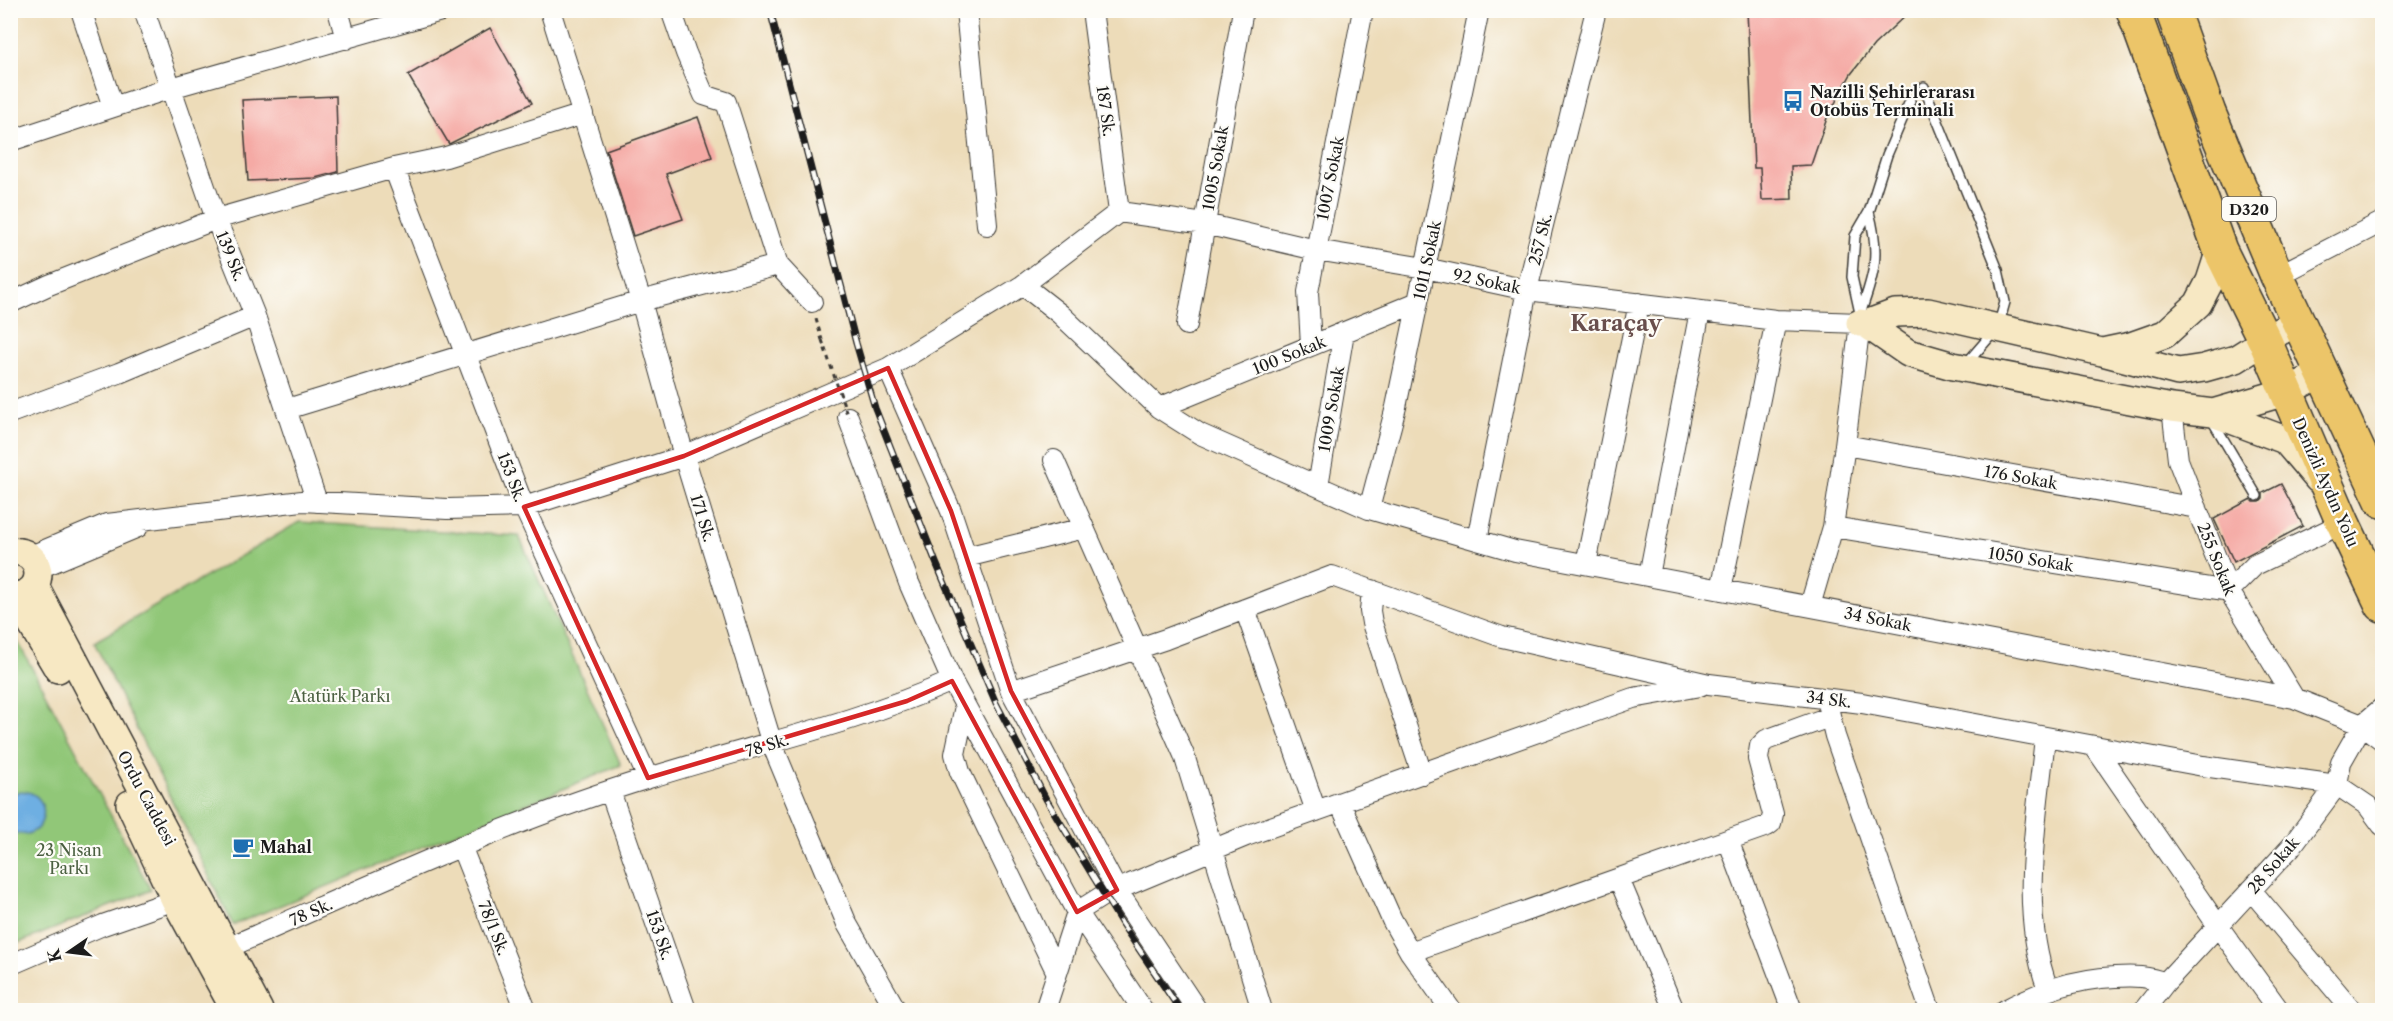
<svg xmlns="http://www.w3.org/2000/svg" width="2393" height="1021" font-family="'Libre Caslon Text',serif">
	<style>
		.green { fill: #91c778; stroke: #56724a; stroke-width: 1.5 }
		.water { fill: #6eafe2; stroke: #45667f; stroke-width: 1.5 }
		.building { fill: #f5aaa5 }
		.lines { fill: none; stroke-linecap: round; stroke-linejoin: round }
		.lane-casing { stroke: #3b3934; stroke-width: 12 }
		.street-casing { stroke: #3b3934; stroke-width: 22 }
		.secondary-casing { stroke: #3b3934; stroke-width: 30 }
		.highway-casing { stroke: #3b3934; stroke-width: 36 }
		.path { stroke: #3b3934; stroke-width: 3; stroke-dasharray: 4.5 4.5; stroke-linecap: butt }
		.lane { stroke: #fff; stroke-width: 9 }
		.street { stroke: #fff; stroke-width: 20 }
		.secondary { stroke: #f7e8c3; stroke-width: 27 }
		.highway { stroke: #ecc569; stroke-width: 33 }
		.rail-casing { stroke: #1c1c1c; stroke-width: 7 }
		.rail { stroke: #fdfcf7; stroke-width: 4.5; stroke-dasharray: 14; stroke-linecap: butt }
		.path-bridge { stroke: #3b3934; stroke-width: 3; stroke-dasharray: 4.5 4.5; stroke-linecap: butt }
		.marked { fill: none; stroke: #d62828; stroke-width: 4.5; stroke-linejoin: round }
		.labels { text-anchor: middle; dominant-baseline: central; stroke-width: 4.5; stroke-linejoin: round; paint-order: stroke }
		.shield { fill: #fdfcf7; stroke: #605f5e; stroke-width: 1.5 }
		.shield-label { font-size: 15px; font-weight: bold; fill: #1c1c1c }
		.poi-label { font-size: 16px; font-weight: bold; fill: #1c1c1c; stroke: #fdfcf7; text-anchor: start }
		.street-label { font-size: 16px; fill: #1c1c1c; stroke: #fdfcf7 }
		.park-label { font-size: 16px; fill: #4b6041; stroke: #fdfcf7 }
		.district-label { font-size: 22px; font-weight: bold; fill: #684e4c; stroke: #fdfcf7 }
	</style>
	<rect width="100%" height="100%" fill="#fdfcf7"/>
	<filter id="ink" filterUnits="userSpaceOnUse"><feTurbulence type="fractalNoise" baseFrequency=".0167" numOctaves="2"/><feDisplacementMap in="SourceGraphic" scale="12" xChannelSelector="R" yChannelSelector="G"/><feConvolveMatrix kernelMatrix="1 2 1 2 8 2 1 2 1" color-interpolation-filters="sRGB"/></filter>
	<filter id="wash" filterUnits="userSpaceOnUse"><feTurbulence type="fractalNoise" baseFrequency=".008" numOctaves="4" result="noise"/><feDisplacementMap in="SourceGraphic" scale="24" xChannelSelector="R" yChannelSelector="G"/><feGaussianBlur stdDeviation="1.35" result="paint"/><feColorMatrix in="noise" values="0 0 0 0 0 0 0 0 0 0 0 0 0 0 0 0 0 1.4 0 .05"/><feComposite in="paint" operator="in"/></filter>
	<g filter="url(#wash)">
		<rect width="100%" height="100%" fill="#eddcb9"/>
		<!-- green -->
		<path class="green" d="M299,522L519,536L621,765L233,925L94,642Z
			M10,627L151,890L11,946H10Z"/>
		<!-- water -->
		<path class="water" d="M20,791C59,792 45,848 11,831V795Z"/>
		<g id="blocks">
			<!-- building -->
			<path class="building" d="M1747,10H1911L1874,45L1851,74L1827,118L1811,165L1791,166L1792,199L1762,200L1760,168H1754Z
				M490,28L532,103L449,144L408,75Z
				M336,96L338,172L315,178L248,181L242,100Z
				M698,117L712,157L666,174L683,219L633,236L606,150Z
				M2281,484L2303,526L2234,562L2214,519L2251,499L2254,502H2260L2263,499V493Z"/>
		</g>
	</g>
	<g filter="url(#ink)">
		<use href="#blocks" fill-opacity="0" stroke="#3b3934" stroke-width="1.5"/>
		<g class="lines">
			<defs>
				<path id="lane" d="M1924,87L1998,270L2005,302L1998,327L1966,364
					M1861,311C1875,273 1880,253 1869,212
					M1860,313L1852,277L1855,236L1869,212L1887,155L1910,101
					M2212,420L2257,496"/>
				<path id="street" d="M81,10L113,107
					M144,10L216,219L255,316L317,502
					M338,10L346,39
					M550,10L641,301L684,456L772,744L847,924L896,1010
					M671,10L686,53L704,95L726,102L778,265L812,302
					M966,10L987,225
					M1092,10L1119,212
					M10,141L171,88L445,10
					M394,168L524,507L648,778
					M1119,212L1205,224L1316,250L1425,268L1527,290L1776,320L1860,323L1845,445L1833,527L1810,606
					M2277,276L2382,222
					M1023,285L1060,314L1159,408L1200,434L1369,509L1515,551L2294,698L2362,725L2382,740
					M10,303L49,285L216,219L394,168L446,157L583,114
					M1187,325L1243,10
					M1311,346L1308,292L1363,10
					M888,368L951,511L1011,691L1117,890L1197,1010
					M1159,408L1418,302
					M2172,408L2178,460L2229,591L2294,698
					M287,409L641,301L778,265
					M10,413L119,373L255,316
					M848,417L909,583L952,681L1074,907L1143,1010
					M1845,445L2197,508
					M1054,460L1184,755L1262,1010
					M1318,486L1344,332
					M1369,509L1396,407L1479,10
					M1833,527L2229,591L2255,565L2343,523
					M1477,540L1527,290L1596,10
					M31,556L107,524L302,501L447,509L524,507L684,456L888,368L1023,285L1119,212
					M966,557L1084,528
					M49,564L138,527
					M1586,564L1639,303
					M1649,576L1700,311
					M1372,590L1370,611L1372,623L1422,774
					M1721,590L1776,320
					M1245,609L1316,811
					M1011,691L1166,639L1332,576L1502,637L1709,684L1862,703L2203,766L2337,785L2368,806L2382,825
					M1827,703L1835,736L1930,1010
					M965,706L955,754L960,772L1057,973
					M2045,737C2037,820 2018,909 2048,989
					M2094,746L2218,926L2279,1010
					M610,791L686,1010
					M1340,803L1392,920L1410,952L1451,1010
					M1728,840L1792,1010
					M461,846L526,1010
					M1619,879L1674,1010
					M2251,890L2352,1010
					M227,948C366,888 504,822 649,778C750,746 855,724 952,681
					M1410,952L1767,826L1771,823L1773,814L1758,759L1760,746L1766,740L1829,717
					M10,965L103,925L175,900L185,892
					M1045,1010L1077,912L1104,895L1246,836L1633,698L1700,686
					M2005,1010C2041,991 2074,979 2115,977C2133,976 2149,976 2165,983
					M2144,1010L2165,983L2291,847L2337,785L2341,762L2362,725L2382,708"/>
				<path id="secondary" d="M1860,323L1866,324L1895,313L1928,312L2102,352L2178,372L2204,368L2236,359L2298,320
					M1866,324L1908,353L1953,366L2172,408L2213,413L2285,392L2321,374
					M2107,351L2131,346L2165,334L2198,304L2210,281L2220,250
					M2213,413L2285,440L2318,479
					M10,552C40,547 49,587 21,595
					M35,586L259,1010
					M14,595L58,669
					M130,804L175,900L235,1010"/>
				<path id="highway" d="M2133,10L2220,250L2265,341L2343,523L2382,605
					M2172,10L2209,113L2277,276L2382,501"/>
			</defs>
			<!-- lane casing -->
			<use href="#lane" class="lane-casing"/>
			<!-- street casing -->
			<use href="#street" class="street-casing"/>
			<!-- secondary casing -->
			<use href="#secondary" class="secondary-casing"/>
			<!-- highway casing -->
			<use href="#highway" class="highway-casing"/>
			<!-- path -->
			<path class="path" d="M816,319L822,340"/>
			<!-- lane -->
			<use href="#lane" class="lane"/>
			<!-- street -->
			<use href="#street" class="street"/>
			<!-- secondary -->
			<use href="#secondary" class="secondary"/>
			<!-- highway -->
			<use href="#highway" class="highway"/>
			<defs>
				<path id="rail" d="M770,10L856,343L875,408L937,565L996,703L1046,799L1122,924L1180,1010"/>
			</defs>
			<!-- rail casing -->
			<use href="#rail" class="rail-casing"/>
			<!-- rail -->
			<use href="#rail" class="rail"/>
			<!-- path-bridge -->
			<path class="path-bridge" d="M822,340L848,417"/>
		</g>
	</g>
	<!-- marked area -->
	<path class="marked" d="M888,368L951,511L1011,691L1117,890L1077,912L952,681L907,701L648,778L524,507L684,456Z"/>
	<!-- icons -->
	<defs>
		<symbol id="bus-bare" viewBox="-9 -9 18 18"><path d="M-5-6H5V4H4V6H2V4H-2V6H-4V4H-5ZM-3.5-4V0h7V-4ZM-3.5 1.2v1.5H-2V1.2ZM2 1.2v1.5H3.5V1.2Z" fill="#1f6fb2" stroke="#fdfcf7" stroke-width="2.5" paint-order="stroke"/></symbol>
		<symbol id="cafe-bare" viewBox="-9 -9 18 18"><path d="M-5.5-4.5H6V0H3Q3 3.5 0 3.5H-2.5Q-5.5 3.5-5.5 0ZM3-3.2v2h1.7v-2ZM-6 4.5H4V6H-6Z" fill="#1f6fb2" stroke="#fdfcf7" stroke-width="2.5" paint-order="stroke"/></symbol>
	</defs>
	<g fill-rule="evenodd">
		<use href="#bus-bare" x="1778" y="86" width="30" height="30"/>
		<use href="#cafe-bare" x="228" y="832" width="30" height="30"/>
	</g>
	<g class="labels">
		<!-- shield labels -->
		<rect class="shield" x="2222" y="197" width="54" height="24" rx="4.5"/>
		<g class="shield-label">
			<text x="2249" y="209">D320</text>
		</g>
		<!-- poi labels -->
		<g class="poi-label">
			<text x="1810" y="92">Nazilli Şehirlerarası<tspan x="1810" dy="18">Otobüs Terminali</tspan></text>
			<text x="260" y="847">Mahal</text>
		</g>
		<!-- street labels -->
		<g class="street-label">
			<text transform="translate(1106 111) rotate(82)">187 Sk.</text>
			<text transform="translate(1215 168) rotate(-80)">1005 Sokak</text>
			<text transform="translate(1330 178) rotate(-79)">1007 Sokak</text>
			<text transform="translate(1540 239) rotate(-76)">257 Sk.</text>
			<text transform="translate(231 256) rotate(68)">139 Sk.</text>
			<text transform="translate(1427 260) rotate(-78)">1011 Sokak</text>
			<text transform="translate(1487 281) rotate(12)">92 Sokak</text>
			<text transform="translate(1289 355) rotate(-22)">100 Sokak</text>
			<text transform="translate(1331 409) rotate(-80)">1009 Sokak</text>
			<text transform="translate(512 477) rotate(69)">153 Sk.</text>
			<text transform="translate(2021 477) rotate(10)">176 Sokak</text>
			<text transform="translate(2326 482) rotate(66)">Denizli Aydın Yolu</text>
			<text transform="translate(703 518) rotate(73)">171 Sk.</text>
			<text transform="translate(2031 559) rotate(9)">1050 Sokak</text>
			<text transform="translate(2217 559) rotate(68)">255 Sokak</text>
			<text transform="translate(1878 619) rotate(11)">34 Sokak</text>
			<text transform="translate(1829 699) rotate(7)">34 Sk.</text>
			<text transform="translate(767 745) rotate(-17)">78 Sk.</text>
			<text transform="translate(147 798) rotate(62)">Ordu Caddesi</text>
			<text transform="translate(2273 865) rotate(-49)">28 Sokak</text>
			<text transform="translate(311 912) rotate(-24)">78 Sk.</text>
			<text transform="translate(494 928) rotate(68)">78/1 Sk.</text>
			<text transform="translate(660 935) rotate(71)">153 Sk.</text>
		</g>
		<!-- park labels -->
		<g class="park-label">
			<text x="340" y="696">Atatürk Parkı</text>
			<text x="69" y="850">23 Nisan<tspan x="69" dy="18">Parkı</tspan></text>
		</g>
		<!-- district labels -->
		<g class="district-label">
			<text x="1616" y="323">Karaçay</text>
		</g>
	</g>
	<!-- margin -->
	<rect width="2393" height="1021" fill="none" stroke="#fdfcf7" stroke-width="36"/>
	<!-- north arrow -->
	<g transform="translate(69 952) rotate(256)" stroke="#fdfcf7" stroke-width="4.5" paint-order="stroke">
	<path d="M0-4.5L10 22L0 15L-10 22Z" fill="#1c1c1c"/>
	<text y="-9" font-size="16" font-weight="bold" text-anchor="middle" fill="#1c1c1c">K</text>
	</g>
</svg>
